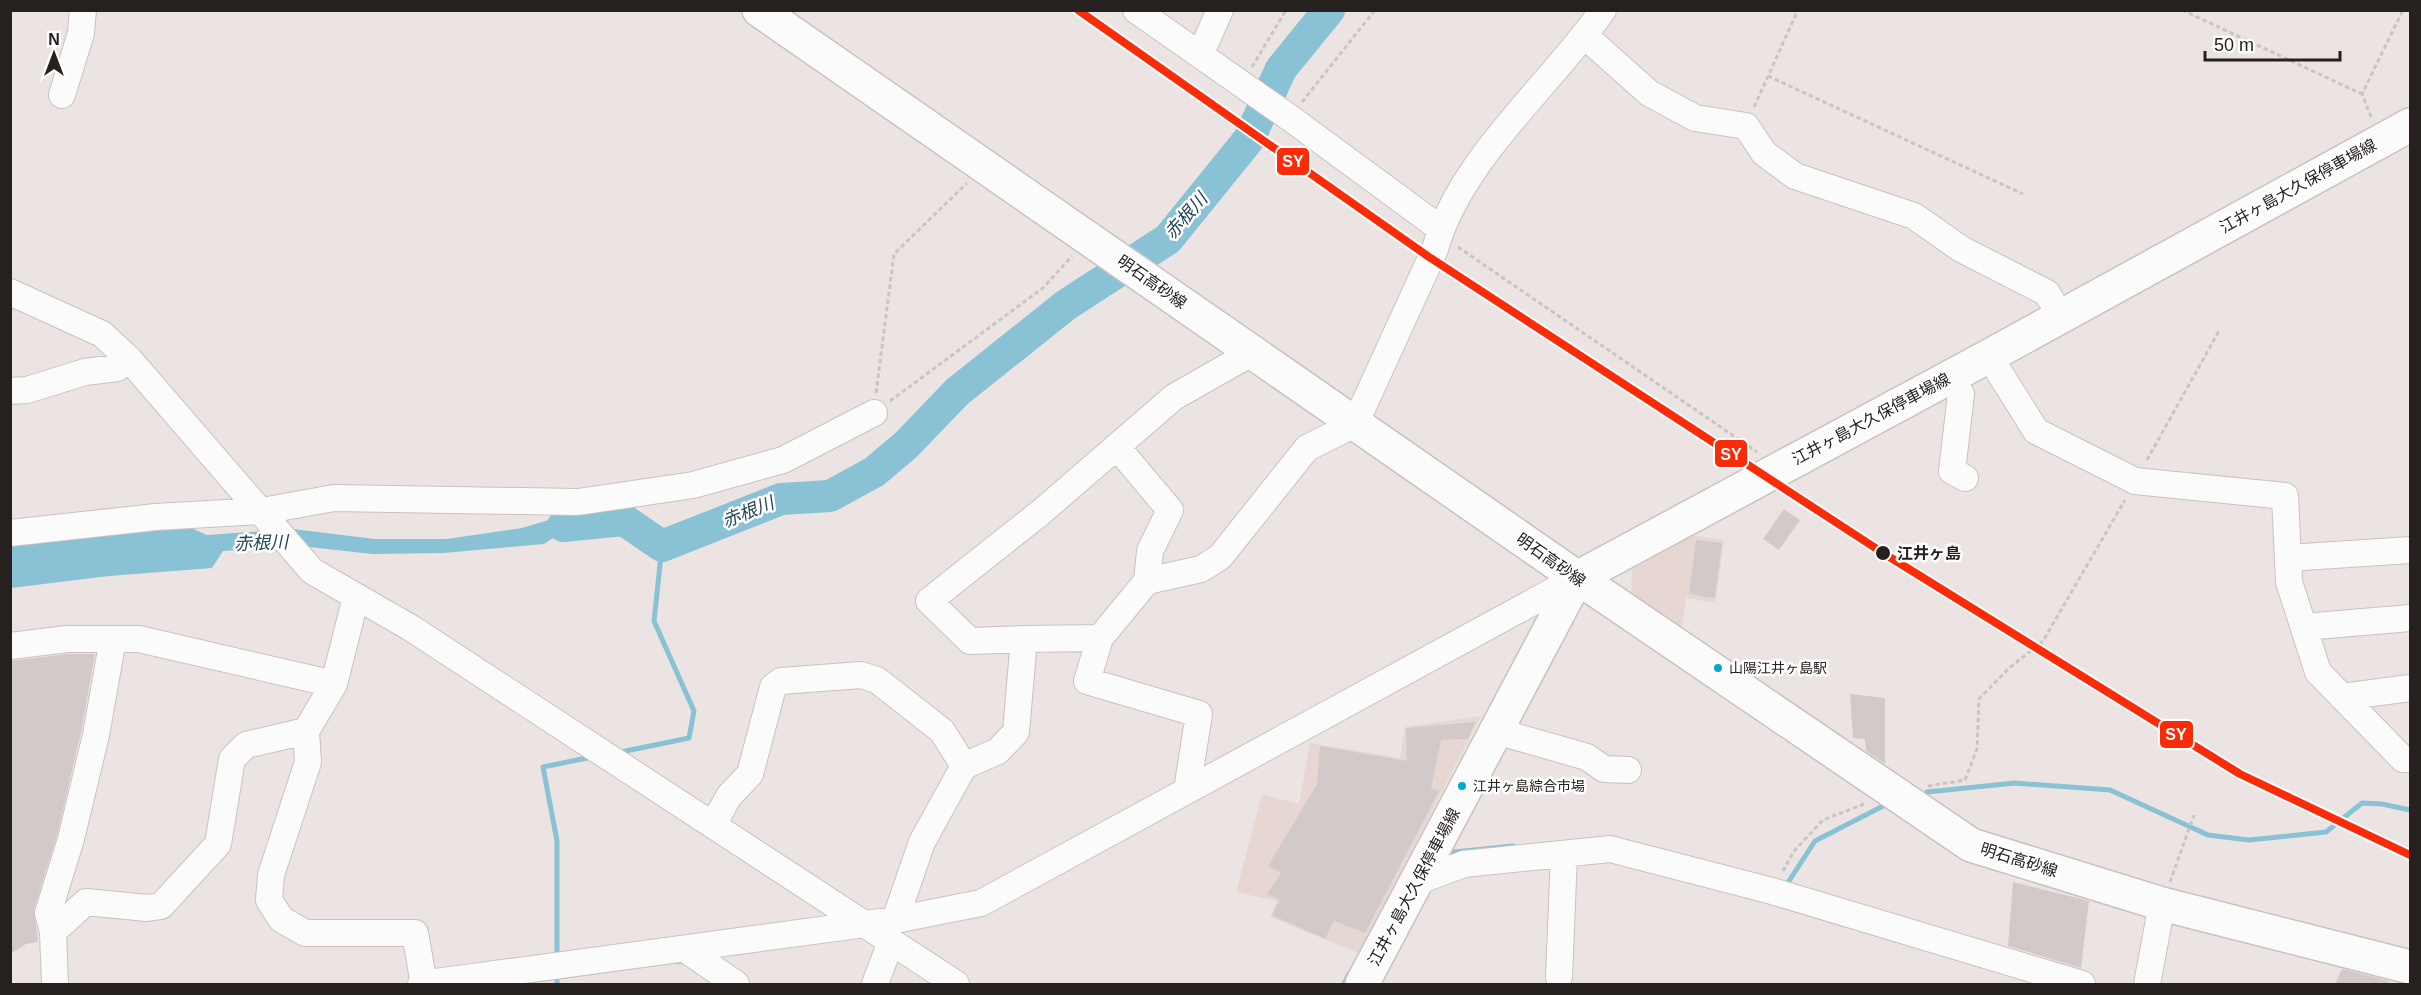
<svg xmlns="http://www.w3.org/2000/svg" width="2421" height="995" font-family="Arial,'Noto Sans JP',sans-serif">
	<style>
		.built { fill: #e7d7d2 }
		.water { fill: #89c1d5 }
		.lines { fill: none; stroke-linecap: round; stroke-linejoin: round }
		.stream { stroke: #89c1d5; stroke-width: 5 }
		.river { stroke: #89c1d5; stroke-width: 32 }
		.building { fill: #d1cac9 }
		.minor-casing { stroke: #c9c2c0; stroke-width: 28 }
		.major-casing { stroke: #c9c2c0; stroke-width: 36 }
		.path { stroke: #c8c6c4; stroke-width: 3; stroke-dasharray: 4.5 3; stroke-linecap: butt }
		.minor { stroke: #fcfbfb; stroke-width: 26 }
		.major { stroke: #fcfbfb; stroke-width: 33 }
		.rail-1-casing { stroke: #fff; stroke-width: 12 }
		.rail-1 { stroke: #fa2b08; stroke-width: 8 }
		.stop-dot { fill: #26211f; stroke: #fff; stroke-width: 2 }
		.bus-dot { fill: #00a9ce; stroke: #fff; stroke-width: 2 }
		.labels { text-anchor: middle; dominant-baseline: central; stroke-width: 5; stroke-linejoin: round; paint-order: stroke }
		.bus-label { font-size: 14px; fill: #26211f; stroke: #fff; text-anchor: start }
		.street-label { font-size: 16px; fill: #26211f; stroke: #fff }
		.stop-label { font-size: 16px; font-weight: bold; fill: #26211f; stroke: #fff; text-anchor: start }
		.water-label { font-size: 18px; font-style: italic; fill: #204654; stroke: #fff }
		.line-badge { stroke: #fff; stroke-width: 2 }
		.badge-label { font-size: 16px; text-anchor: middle; font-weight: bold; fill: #fff }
	</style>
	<rect width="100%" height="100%" fill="#ece4e2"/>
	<!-- built -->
	<path class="built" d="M1691,535L1724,540L1715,603L1686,598L1682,627L1631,593L1632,570Z
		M1481,716L1359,953L1270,917L1277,901L1236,892L1262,794L1299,804L1310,743L1400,758L1405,727Z"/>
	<!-- water -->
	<path class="water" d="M552,519L608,522L561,533L544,544L444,553L372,554L300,546L223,551L212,568L109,576L11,588V541L191,528L207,535L293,529L375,539H447L522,528Z"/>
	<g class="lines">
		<!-- stream -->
		<path class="stream" d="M616,753L689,738L694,711L654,621L662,546
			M1927,792L2015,783L2110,790L2208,835L2249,840L2326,832L2362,803L2382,804L2410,810
			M1445,853L1513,846
			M1783,883L1787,884L1815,841L1885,805
			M557,959V841L543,767L592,757
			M557,971V984
			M1344,984L1349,974"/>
		<!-- river -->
		<path class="river" d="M563,526L624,520L662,546L781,499L830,496L874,472L906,445L957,392L1066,305L1168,239L1249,139L1281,69L1329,10"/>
	</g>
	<!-- building -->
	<path class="building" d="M1784,509L1800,520L1779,550L1763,539Z
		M1696,540L1722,543L1715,598L1689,594Z
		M68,654H95L81,732L57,835L34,909L38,942L26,944L10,954V661Z
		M1850,694L1885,698V764L1866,751L1865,739L1853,738Z
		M1475,722L1468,739L1441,740L1431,788L1439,791L1365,933L1334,921L1325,939L1272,915L1280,900L1267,894L1281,873L1268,866L1317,784L1320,746L1407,761L1406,728Z
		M2013,882L2089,901L2081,968L2008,946Z
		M2342,969L2389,981L2388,984H2335Z"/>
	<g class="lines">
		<defs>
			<path id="minor" d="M1136,10L1290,118L1441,229
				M1585,36L1649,93L1695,118L1746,126L1764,153L1795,176L1914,216L1961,249L2047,293L2061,317
				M1200,55L1220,10
				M62,95L81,33L83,10
				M10,292L102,334L129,359L312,571L411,628L956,984
				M1989,356L2036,431L2135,481L2285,496L2289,582L2318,672L2403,759H2410
				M1951,376L1961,394L1952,471L1965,478
				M10,391L27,390L85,372L117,368L129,359
				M1117,447L1170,510L1150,551L1147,581
				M10,533L156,517L262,511L334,498L578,502L693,485L783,460L874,413
				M2288,558L2410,550
				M2304,627L2410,618
				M1100,638L1087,681L1199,714L1187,790
				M1024,639L970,641L929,601L1040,513L1174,397L1253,352
				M10,646L67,639H139L334,684L356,597
				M334,684L306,731L308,762L271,875L269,900L281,919L305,933H415L424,984
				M2342,697L2410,688
				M1496,731L1587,757L1604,769L1628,770
				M713,825L729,796L750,774L773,687L781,681L861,675L877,680L942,731L964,766
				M1416,882L1464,864L1610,849L1772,891L2082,984
				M895,920L922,842L964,766L998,751L1016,732L1024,639L1100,638L1147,581L1201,569L1220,557L1307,448L1355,424L1435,249C1461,158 1549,87 1603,10
				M53,932L86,902L147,908L161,906L218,844L232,759L246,745L306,731
				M685,949L736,984
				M1559,977L1564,854
				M55,984L53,932L48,913L71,839L96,735L113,639
				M421,984L895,920L981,903L1577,578
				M875,984L890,944
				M2147,984L2162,904"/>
			<path id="major" d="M759,10L1559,565L1971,845L2162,904L2410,967
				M1362,984L1577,578L1989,356L2410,125"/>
		</defs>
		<!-- minor casing -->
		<use href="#minor" class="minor-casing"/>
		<!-- major casing -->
		<use href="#major" class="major-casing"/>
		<!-- path -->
		<path class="path" d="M2182,10L2362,94
			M1252,67L1286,10
			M1768,76L2023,194
			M1302,102L1375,10
			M1754,107L1798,10
			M2371,117L2362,94L2403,10
			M1458,247L1757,452
			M876,393L894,254L967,183
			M890,401L1043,288L1072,256
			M2147,460L2220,329
			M1928,786L1965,780L1977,749L1979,699L2008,669L2043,641L2125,500
			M1783,871L1794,851L1823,820L1864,804
			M2170,882L2194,815"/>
		<!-- minor -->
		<use href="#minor" class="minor"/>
		<!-- major -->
		<use href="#major" class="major"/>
		<defs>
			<path id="rail-1" d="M1078,10L1429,257L1883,553L2240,774L2410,855"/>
		</defs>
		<!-- rail-1 casing -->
		<use href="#rail-1" class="rail-1-casing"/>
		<!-- rail-1 -->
		<use href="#rail-1" class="rail-1"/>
	</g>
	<!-- markers -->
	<circle class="stop-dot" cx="1883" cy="553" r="8"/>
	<g class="bus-dot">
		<circle cx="1718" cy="668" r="5"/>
		<circle cx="1462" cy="786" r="5"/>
	</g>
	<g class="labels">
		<!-- bus labels -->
		<g class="bus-label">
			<text x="1729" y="668">山陽江井ヶ島駅</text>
			<text x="1473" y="786">江井ヶ島綜合市場</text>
		</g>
		<!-- street labels -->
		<g class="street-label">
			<text transform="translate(2298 186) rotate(-29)">江井ヶ島大久保停車場線</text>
			<text transform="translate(1152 282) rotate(35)">明石高砂線</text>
			<text transform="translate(1871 419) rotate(-28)">江井ヶ島大久保停車場線</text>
			<text transform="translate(1551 560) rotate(35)">明石高砂線</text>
			<text transform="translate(2019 860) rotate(17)">明石高砂線</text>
			<text transform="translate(1414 887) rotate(-62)">江井ヶ島大久保停車場線</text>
		</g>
		<!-- stop labels -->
		<g class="stop-label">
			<text x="1897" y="553">江井ヶ島</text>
		</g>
		<!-- water labels -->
		<g class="water-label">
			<text transform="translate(1186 216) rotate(-49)">赤根川</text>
			<text transform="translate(748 512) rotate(-22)">赤根川</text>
			<text transform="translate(261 543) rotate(-2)">赤根川</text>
		</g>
	</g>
	<g class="line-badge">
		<rect x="1276" y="147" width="34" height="29" rx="6" fill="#fa2b08"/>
		<rect x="1714" y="439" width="34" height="29" rx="6" fill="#fa2b08"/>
		<rect x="2159" y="720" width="35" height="29" rx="6" fill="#fa2b08"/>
	</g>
	<g class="badge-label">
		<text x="1293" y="167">SY</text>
		<text x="1731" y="460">SY</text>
		<text x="2176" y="740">SY</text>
	</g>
	<!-- border -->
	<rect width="2421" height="995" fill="none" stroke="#26211f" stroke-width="24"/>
	<!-- north arrow -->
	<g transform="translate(54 54)" stroke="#ffffff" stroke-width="4.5" paint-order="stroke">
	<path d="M0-4.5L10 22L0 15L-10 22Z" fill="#26211f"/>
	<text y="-9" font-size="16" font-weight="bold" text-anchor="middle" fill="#26211f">N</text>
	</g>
	<!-- scale -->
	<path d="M2205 51v9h135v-9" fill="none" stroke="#26211f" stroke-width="3"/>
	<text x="2214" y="51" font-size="18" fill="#26211f" stroke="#ffffff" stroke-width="4.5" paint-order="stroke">50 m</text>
</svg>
